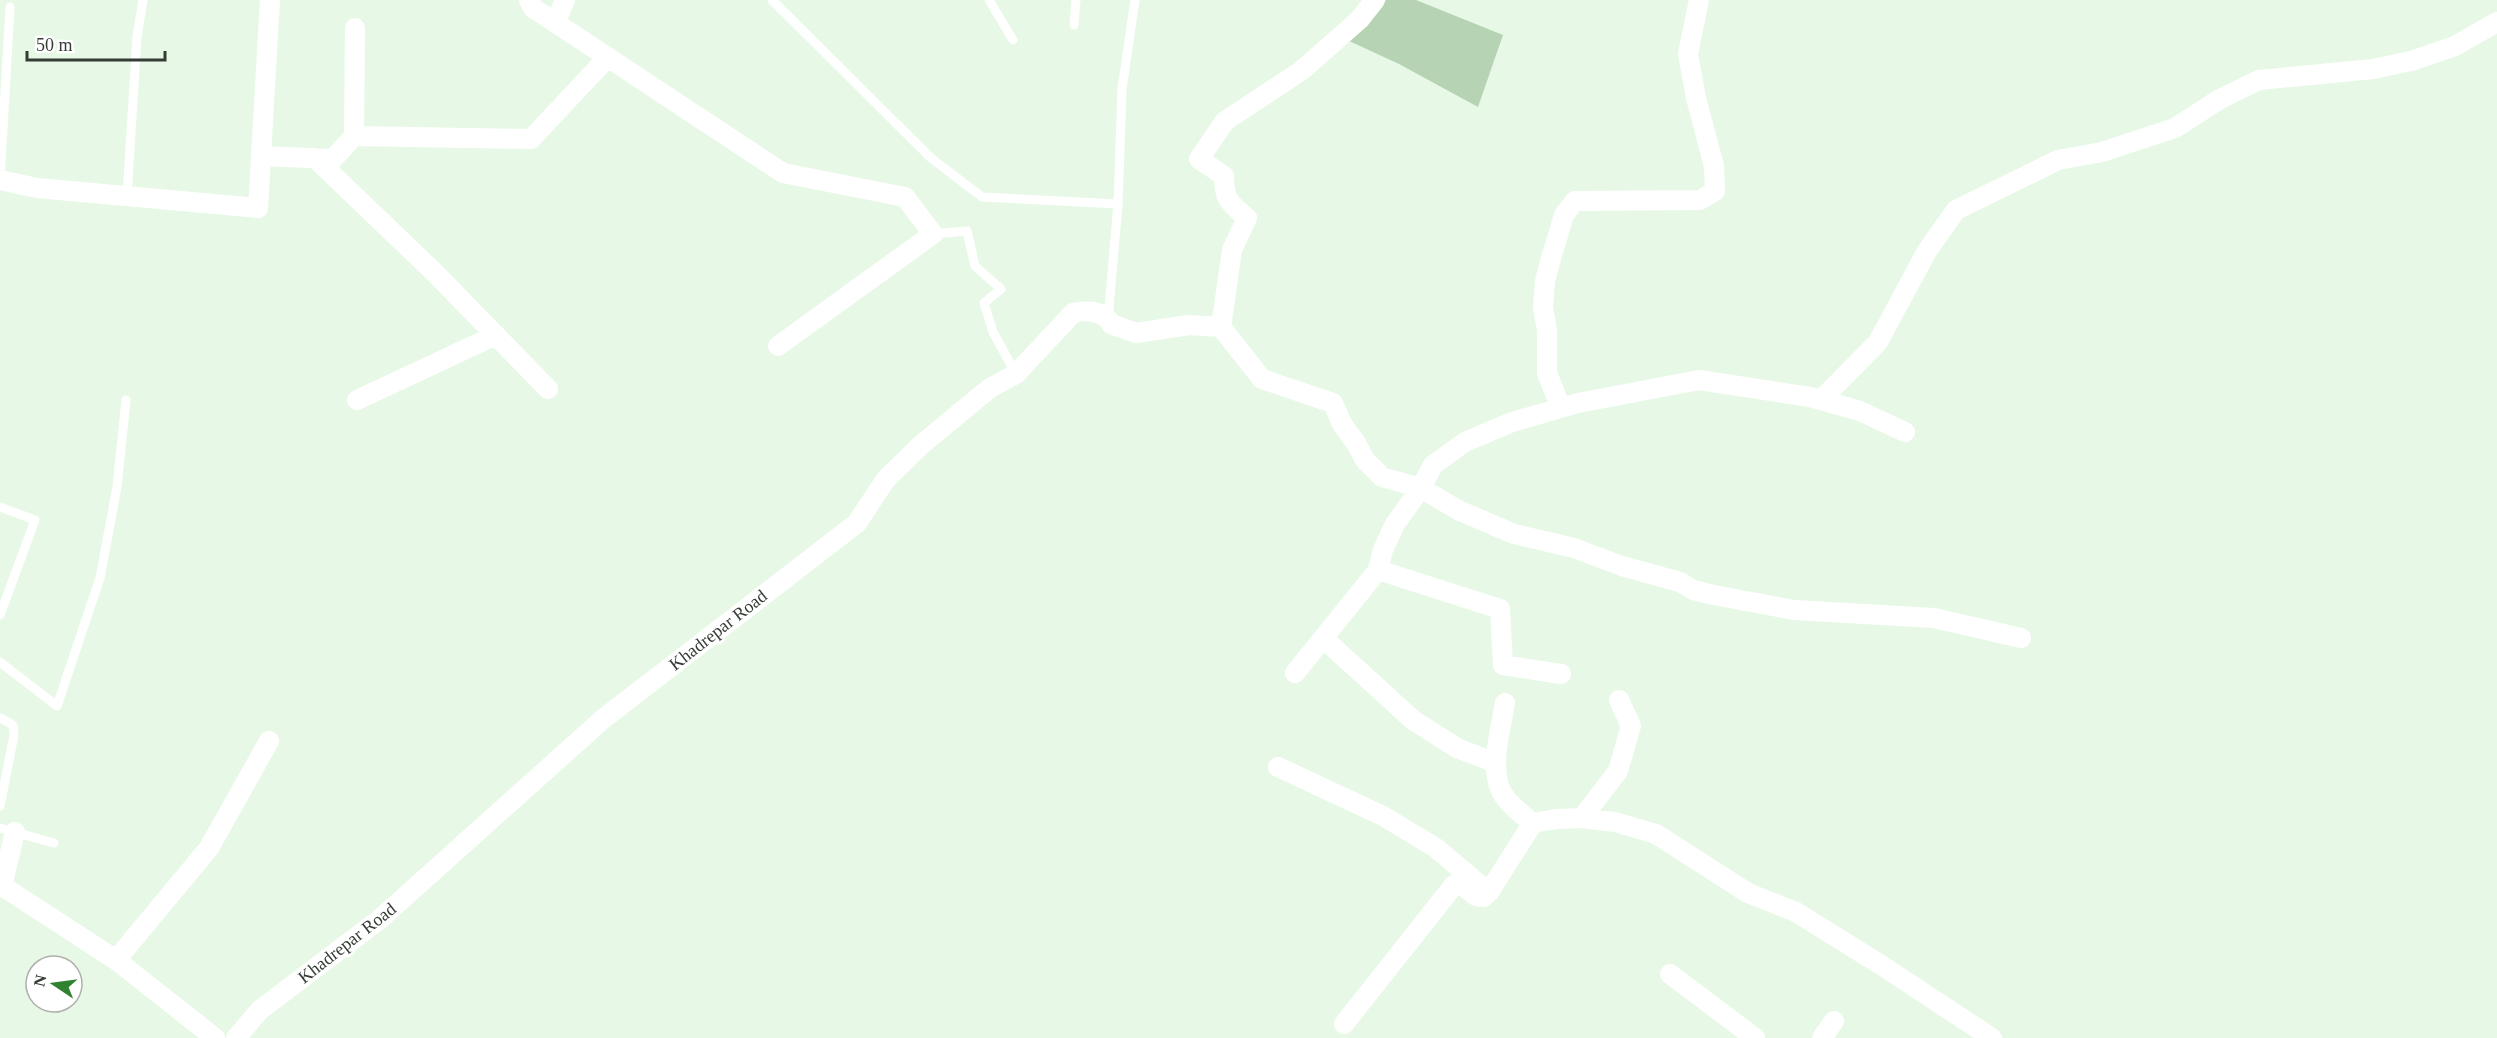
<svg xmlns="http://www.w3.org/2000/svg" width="2497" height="1038" font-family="'Times New Roman',serif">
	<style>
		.green { fill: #b6d4b4 }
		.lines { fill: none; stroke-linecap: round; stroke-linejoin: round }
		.service { stroke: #fff; stroke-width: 9 }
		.minor { stroke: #fff; stroke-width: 20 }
		.labels { text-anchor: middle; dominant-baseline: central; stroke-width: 6; stroke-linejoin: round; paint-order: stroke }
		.street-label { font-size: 18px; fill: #353c35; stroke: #fff }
	</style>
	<rect width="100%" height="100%" fill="#e7f9e6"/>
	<!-- green -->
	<path class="green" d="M1386,0H1416L1503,35L1478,107L1399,64L1347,40Z"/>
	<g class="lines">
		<!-- service -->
		<path class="service" d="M772,0L931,158L982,197L1118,204
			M989,0L1013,40
			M1074,25L1076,0
			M0,180L10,7
			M127,196L137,37L143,0
			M933,234L967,231L975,266L1001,289L984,303L993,332L1016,374
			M1108,319L1118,204L1122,89L1135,0
			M0,507L35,520L0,615
			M0,662L57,706L100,578L117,487L126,400
			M0,718L13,725L14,735L0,806
			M0,828L54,843"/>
		<!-- minor -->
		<path class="minor" d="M529,0L533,8L783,173L905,197L933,234L778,346
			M1375,0L1360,19L1301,71L1225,121L1199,159L1224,176C1224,201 1230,203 1247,218L1232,250L1221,327L1262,379L1333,403L1342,424L1356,443L1365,460L1382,477L1421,488L1458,510L1514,534L1574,548L1622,566L1680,582L1693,590L1714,595L1794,610L1934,618L2021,638
			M555,23L565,0
			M354,136L355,28
			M261,156L333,159L354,136L531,139L608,57
			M315,158L436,274L548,389
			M0,180L37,188L258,208L270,0
			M357,400L496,335
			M1821,400L1878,342L1927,251L1956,210L2058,160L2102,152L2175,128L2220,99L2259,80L2373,69L2411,61L2455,46L2497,22
			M1561,408L1547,373V330L1543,308L1545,281L1552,255L1564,215L1575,201L1700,200L1715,191L1714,166L1696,98L1688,54L1699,0
			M1378,570L1500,609L1503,665L1561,674
			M1323,638L1413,720L1457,748L1496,763
			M1295,673L1378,570L1383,550L1395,524L1421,488L1433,465L1465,442L1512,422L1578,403L1699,380L1810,397L1860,411L1905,432
			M1505,703C1501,728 1491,761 1499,786C1503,800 1521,814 1533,823L1556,819L1582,818L1615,822L1656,834L1748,893L1796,912L1881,965L1992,1038
			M1278,767L1383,816L1436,848L1482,887
			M1582,818L1618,771L1631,726L1619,700
			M15,832L2,886L116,960L209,848L269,741
			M116,960L215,1038
			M1670,974L1755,1038
			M1344,1024L1454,885L1459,883L1476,896L1484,897L1489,892L1533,823
			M236,1038L260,1010L380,919L603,719L857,523L886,479L921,445L990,388L1016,374L1073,313C1086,310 1104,310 1111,324L1136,333L1189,325L1221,327
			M1822,1038L1834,1021"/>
	</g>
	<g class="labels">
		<!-- street labels -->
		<g class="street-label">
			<text transform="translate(718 630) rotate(-38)">Khadrepar Road</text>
			<text transform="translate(347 943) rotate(-38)">Khadrepar Road</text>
		</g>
	</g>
	<!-- north arrow -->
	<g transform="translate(54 984) rotate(283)"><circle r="28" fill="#ffffff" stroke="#aeb1ae" stroke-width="1.5"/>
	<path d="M0-4.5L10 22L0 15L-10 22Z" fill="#2f822f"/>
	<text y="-9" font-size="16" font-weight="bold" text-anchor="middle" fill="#353c35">N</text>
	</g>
	<!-- scale -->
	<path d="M27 51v9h138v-9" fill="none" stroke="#353c35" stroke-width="3"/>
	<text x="36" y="51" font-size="18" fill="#353c35" stroke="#ffffff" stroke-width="4.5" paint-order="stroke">50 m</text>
</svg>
